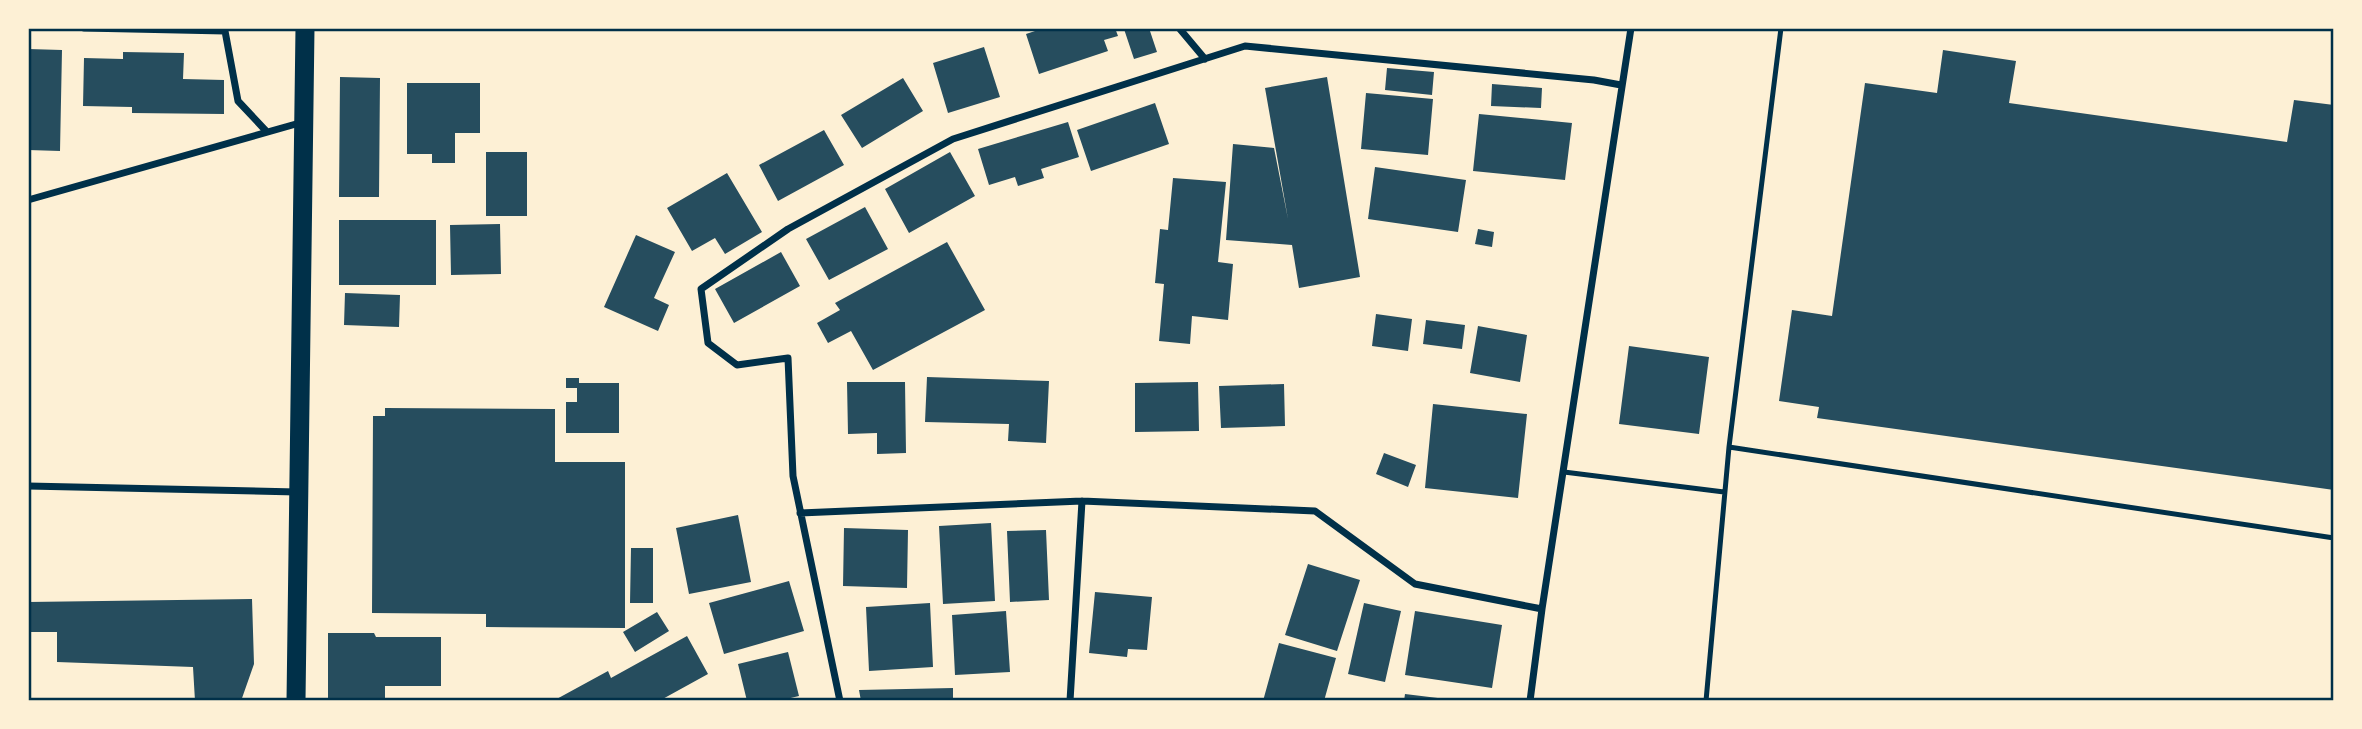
<svg xmlns="http://www.w3.org/2000/svg" width="2362" height="729" font-family="'Zilla Slab',serif">
	<style>
		.building { fill: #264d5e }
		.lines { fill: none; stroke-linecap: round; stroke-linejoin: round }
		.service { stroke: #003049; stroke-width: 5 }
		.minor { stroke: #003049; stroke-width: 7 }
		.trunk { stroke: #003049; stroke-width: 19 }
		.neatline { fill: none; stroke: #003049; stroke-width: 2.5 }
	</style>
	<rect width="100%" height="100%" fill="#fdf0d5"/>
	<!-- building -->
	<path class="building" d="M1044,28H1115L1118,36L1104,40L1108,51L1039,74L1026,34Z
		M1149,28L1157,52L1134,59L1124,29Z
		M984,47L1000,97L948,113L933,63Z
		M28,49L62,50L60,151L28,150Z
		M1943,50L2016,61L2009,103L2287,142L2294,100L2334,105V490L1817,418L1819,407L1779,401L1792,310L1832,316L1865,83L1937,93Z
		M123,52L184,53L183,79L224,80V114L132,113V107L83,106L84,58L123,59Z
		M1387,68L1434,72L1432,95L1385,90Z
		M340,77L380,78L379,197H339Z
		M1327,77L1360,277L1299,288L1292,245L1226,240L1233,144L1274,148L1288,219L1265,88Z
		M903,78L923,111L862,148L841,115Z
		M407,83H480V133H455V163H432V154H407Z
		M1492,84L1542,88L1541,108L1491,106Z
		M1366,93L1433,99L1428,155L1361,149Z
		M1155,103L1169,144L1091,171L1077,130Z
		M1479,114L1572,123L1565,180L1473,171Z
		M1068,122L1079,157L1041,169L1044,178L1018,186L1015,177L989,185L978,149Z
		M824,130L844,165L778,201L759,165Z
		M486,152H527V216H486Z
		M950,152L975,196L909,233L885,189Z
		M1375,167L1466,180L1458,232L1368,219Z
		M727,173L762,232L725,254L715,238L692,251L667,208Z
		M1173,178L1226,182L1218,262L1233,264L1228,320L1192,316L1190,344L1159,341L1164,284L1155,283L1160,229L1168,230Z
		M865,207L888,249L829,280L806,239Z
		M339,220H436V285H339Z
		M500,224L501,274L451,275L450,225Z
		M1478,229L1494,232L1492,247L1475,244Z
		M636,235L675,252L654,298L669,305L658,331L604,307Z
		M947,242L985,310L873,370L851,331L828,343L817,323L840,310L835,303Z
		M781,252L800,286L734,323L715,289Z
		M345,293L400,295L399,327L344,325Z
		M1376,314L1412,319L1408,351L1372,346Z
		M1426,320L1465,325L1462,349L1423,344Z
		M1478,326L1527,335L1520,382L1470,373Z
		M1629,346L1709,357L1699,434L1619,424Z
		M927,377L1049,381L1046,443L1008,441L1009,424L925,422Z
		M566,378H579V383H619V433H566V402H577V388H566Z
		M847,382H905L906,453L877,454V433L848,434Z
		M1198,382L1199,431L1135,432V383Z
		M1284,384L1285,426L1221,428L1219,386Z
		M1433,404L1527,414L1518,498L1425,488Z
		M385,408L555,409V462H625V628L486,627V614L372,613L373,416H385Z
		M1384,453L1416,465L1408,487L1376,474Z
		M738,515L751,582L689,594L676,528Z
		M991,523L995,601L943,604L939,526Z
		M844,528L908,530L907,588L843,586Z
		M1046,530L1049,600L1010,602L1007,531Z
		M631,548H653V603H630Z
		M1308,564L1360,580L1337,651L1285,635Z
		M789,581L804,631L724,654L709,603Z
		M1095,592L1152,597L1147,650L1128,649L1127,657L1089,653Z
		M252,599L254,664L241,701H195L193,667L57,662V632H28V602Z
		M930,603L933,667L869,671L866,607Z
		M1364,603L1401,611L1385,682L1348,674Z
		M1006,611L1010,672L955,675L952,615Z
		M1415,611L1502,625L1492,688L1405,675Z
		M657,612L669,631L635,652L623,632Z
		M328,633H374L376,637H441V686H385V701H328Z
		M687,636L708,674L659,701H553L608,671L611,678Z
		M1279,643L1336,658L1324,701H1263Z
		M788,652L799,696L778,701H747L738,664Z
		M953,688V701H861L859,690Z
		M1405,694L1446,699V701H1404Z"/>
	<g class="lines">
		<!-- service -->
		<path class="service" d="M1729,447L2334,538
			M1564,472L1724,492
			M1706,701L1729,447L1781,28"/>
		<!-- minor -->
		<path class="minor" d="M84,28L225,31V28
			M1179,28L1205,59
			M225,31L238,101L267,132
			M28,200L303,122
			M28,486L297,492
			M800,513L1082,501L1315,511L1415,584L1542,609
			M840,701L793,476L788,358L737,365L708,343L701,289L788,229L953,139L1245,46L1594,80L1621,85
			M1070,701L1082,501
			M1530,701L1542,609L1631,28"/>
		<!-- trunk -->
		<path class="trunk" d="M296,701L305,28"/>
	</g>
	<!-- border -->
	<rect width="2362" height="729" fill="none" stroke="#fdf0d5" stroke-width="60"/>
	<rect x="30" y="30" width="2302" height="669" class="neatline"/>
</svg>
